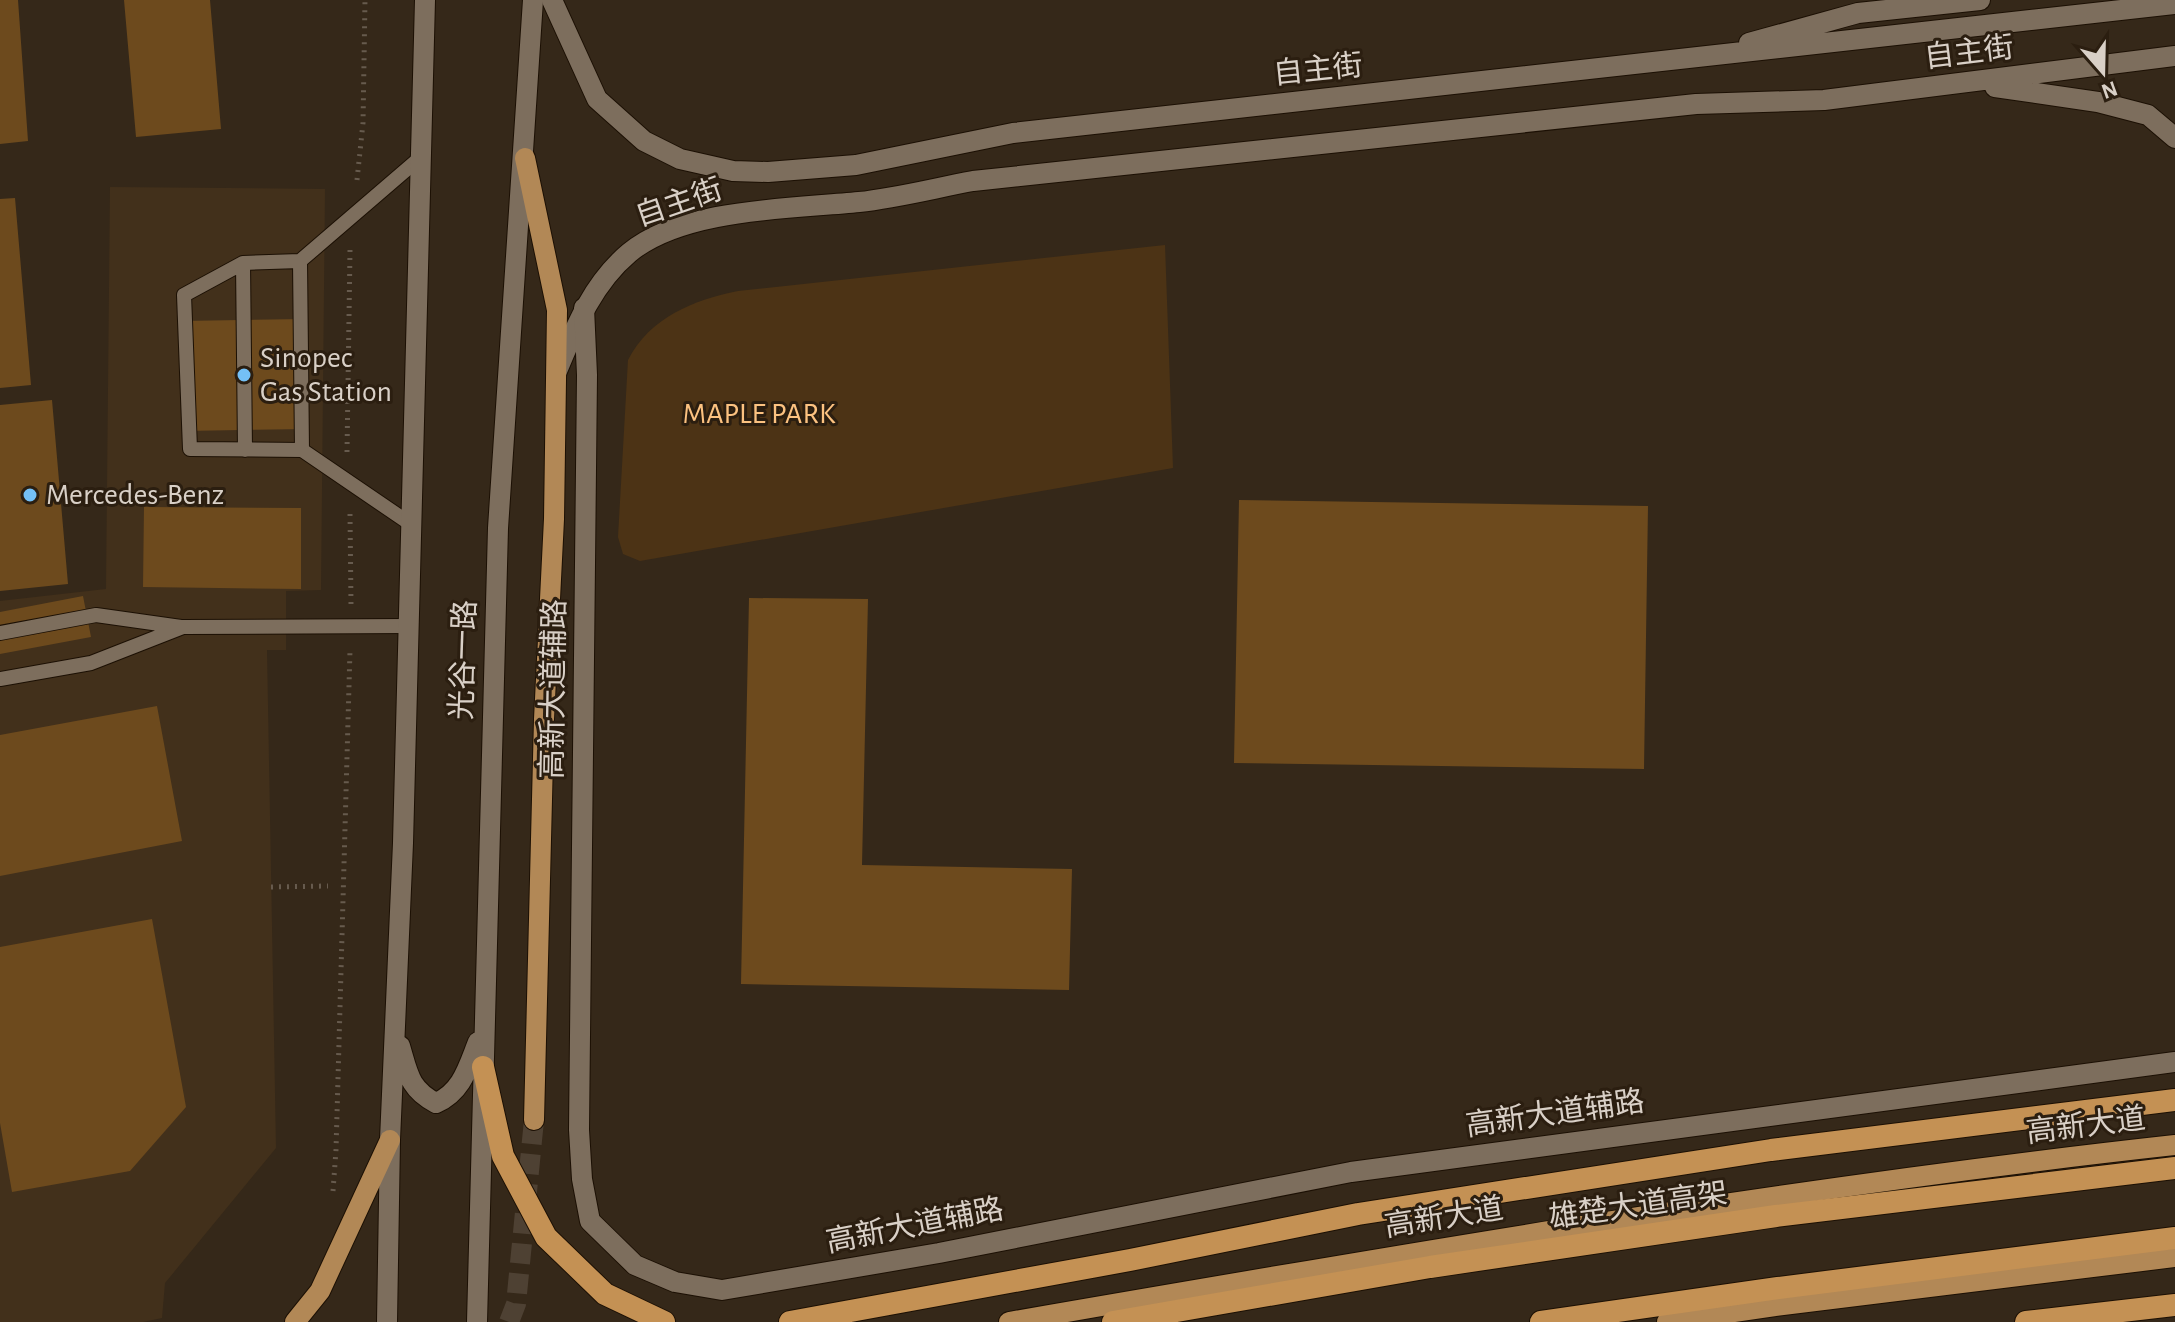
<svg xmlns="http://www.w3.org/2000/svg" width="2175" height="1322" font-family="'Alegreya Sans','Noto Sans SC',sans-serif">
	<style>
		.built { fill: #42301b }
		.green { fill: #4c3315 }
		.building { fill: #6d4a1d }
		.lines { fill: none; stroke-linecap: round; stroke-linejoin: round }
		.primary-tunnel { stroke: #4e4133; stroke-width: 20; stroke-dasharray: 20 10; stroke-linecap: butt }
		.service-casing { stroke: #1c1004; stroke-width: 16 }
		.tertiary-casing { stroke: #1c1004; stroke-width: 22 }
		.secondary-casing { stroke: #1c1004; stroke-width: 22 }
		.primary-casing { stroke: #1c1004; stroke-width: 22 }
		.trunk-casing { stroke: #1c1004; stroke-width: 24 }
		.path { stroke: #675b4e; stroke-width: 5; stroke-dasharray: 2 6; stroke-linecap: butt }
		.service { stroke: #7d6e5d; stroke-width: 14 }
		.tertiary { stroke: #7d6e5d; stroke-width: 20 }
		.secondary { stroke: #7d6e5d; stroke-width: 20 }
		.primary { stroke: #b28856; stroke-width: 20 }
		.trunk { stroke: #c49154; stroke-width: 22 }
		.poi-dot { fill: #74c0f6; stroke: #2b1e10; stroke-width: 3 }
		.labels { text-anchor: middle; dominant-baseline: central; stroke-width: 6; stroke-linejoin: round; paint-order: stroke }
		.street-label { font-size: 30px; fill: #d9d0c7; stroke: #2b1e10 }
		.poi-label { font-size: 30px; fill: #d9d0c7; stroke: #2b1e10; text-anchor: start }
		.park-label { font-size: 30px; fill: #fcc280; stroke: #2b1e10 }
	</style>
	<rect width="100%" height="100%" fill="#352819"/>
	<!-- built -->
	<path class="built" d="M110,187L325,189L321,590L286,591V650H267L276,1148L165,1283L162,1318L143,1322H0V601L106,589Z"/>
	<!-- green -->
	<path class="green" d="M1165,245L1173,468L640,561L623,554L618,537L628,360C650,317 694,300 738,291Z"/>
	<!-- building -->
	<path class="building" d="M0,0H18L28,141L0,144Z
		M124,0H210L221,129L136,137Z
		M15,198L31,385L0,388V199Z
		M306,319L307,429L182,431L181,321Z
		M52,400L68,584L0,591V405Z
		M1239,500L1648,506L1644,769L1234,763Z
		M144,507L301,508V589L143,587Z
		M83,596L91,637L0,654V612Z
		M749,598L868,599L862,865L1072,869L1069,990L741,984Z
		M157,706L182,841L0,876V735Z
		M152,919L186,1107L130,1171L12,1192L0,1123V947Z"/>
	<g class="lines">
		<!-- primary-tunnel -->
		<path class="primary-tunnel" d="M509,1322L516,1304L534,1120"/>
		<defs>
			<path id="service" d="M300,261L302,450
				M243,263L245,450
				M412,525L302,450L190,449L184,295L243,263L300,261L421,157
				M0,633L96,615L181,627
				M0,679L91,663L183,627L409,626"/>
			<path id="tertiary" d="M552,0L597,99L644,141L680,159L733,171L768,172L856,165L1013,133L2175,4
				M1749,43L1858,13L1980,0
				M1995,87L2098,102L2148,115L2175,138
				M557,371C575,328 592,284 629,253C683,208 791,209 859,202C897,198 935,188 973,181L1696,104L1824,100L2175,56"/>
			<path id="secondary" d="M584,308L587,375L579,1130L582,1179L590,1221L635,1265L675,1282L722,1290L939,1253L1351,1172L2175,1062
				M400,1046C408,1073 409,1089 436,1103C462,1092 468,1067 478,1042
				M387,1322L390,1140L403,843L425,0
				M477,1322L498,528L533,0"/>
			<path id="primary" d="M525,158L557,310L554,519L544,719L534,1120
				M295,1322L320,1291L390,1140
				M1009,1322C1396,1255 1784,1188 2175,1145
				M1667,1322L1775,1306L2175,1257"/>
			<path id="trunk" d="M483,1067L503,1156L546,1237L605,1294L664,1322
				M790,1322L1130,1260L1358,1214L1771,1150L2175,1100
				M1113,1322L1430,1267L1776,1216L2175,1168
				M1541,1322L1778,1288L2175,1238
				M2026,1322L2175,1305"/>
		</defs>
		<!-- service casing -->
		<use href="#service" class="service-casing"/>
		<!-- tertiary casing -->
		<use href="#tertiary" class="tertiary-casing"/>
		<!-- secondary casing -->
		<use href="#secondary" class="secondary-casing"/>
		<!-- primary casing -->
		<use href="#primary" class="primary-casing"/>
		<!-- trunk casing -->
		<use href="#trunk" class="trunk-casing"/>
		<!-- path -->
		<path class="path" d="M357,180L363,123L365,0
			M347,452L350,250
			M350,514L351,604
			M271,887L328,886
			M333,1191L336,1150L350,650"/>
		<!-- service -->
		<use href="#service" class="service"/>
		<!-- tertiary -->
		<use href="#tertiary" class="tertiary"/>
		<!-- secondary -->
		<use href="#secondary" class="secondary"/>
		<!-- primary -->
		<use href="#primary" class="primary"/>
		<!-- trunk -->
		<use href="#trunk" class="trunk"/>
	</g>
	<!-- markers -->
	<g class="poi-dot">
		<circle cx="244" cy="375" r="8"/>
		<circle cx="30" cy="495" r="8"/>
	</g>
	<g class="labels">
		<!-- street labels -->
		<g class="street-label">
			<text transform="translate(1969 53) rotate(-7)">自主街</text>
			<text transform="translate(1318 70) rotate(-6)">自主街</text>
			<text transform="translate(679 203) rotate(-19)">自主街</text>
			<text transform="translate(464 660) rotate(-88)">光谷一路</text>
			<text transform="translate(554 689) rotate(-89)">高新大道辅路</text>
			<text transform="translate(1555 1114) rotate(-8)">高新大道辅路</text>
			<text transform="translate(2086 1126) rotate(-7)">高新大道</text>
			<text transform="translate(1638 1206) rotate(-8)">雄楚大道高架</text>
			<text transform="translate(1444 1218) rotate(-9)">高新大道</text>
			<text transform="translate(915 1226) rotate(-11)">高新大道辅路</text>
		</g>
		<!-- poi labels -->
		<g class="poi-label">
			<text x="260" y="358">Sinopec<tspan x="260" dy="34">Gas Station</tspan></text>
			<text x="46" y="495">Mercedes-Benz</text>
		</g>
		<!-- park labels -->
		<g class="park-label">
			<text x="759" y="414">MAPLE PARK</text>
		</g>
	</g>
	<!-- north arrow -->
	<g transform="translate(2103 72) rotate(160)" stroke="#2b1e10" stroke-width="6" paint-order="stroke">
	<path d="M0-6L14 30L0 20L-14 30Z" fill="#d9d0c7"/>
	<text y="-12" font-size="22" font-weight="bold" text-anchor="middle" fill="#d9d0c7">N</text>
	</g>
</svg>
